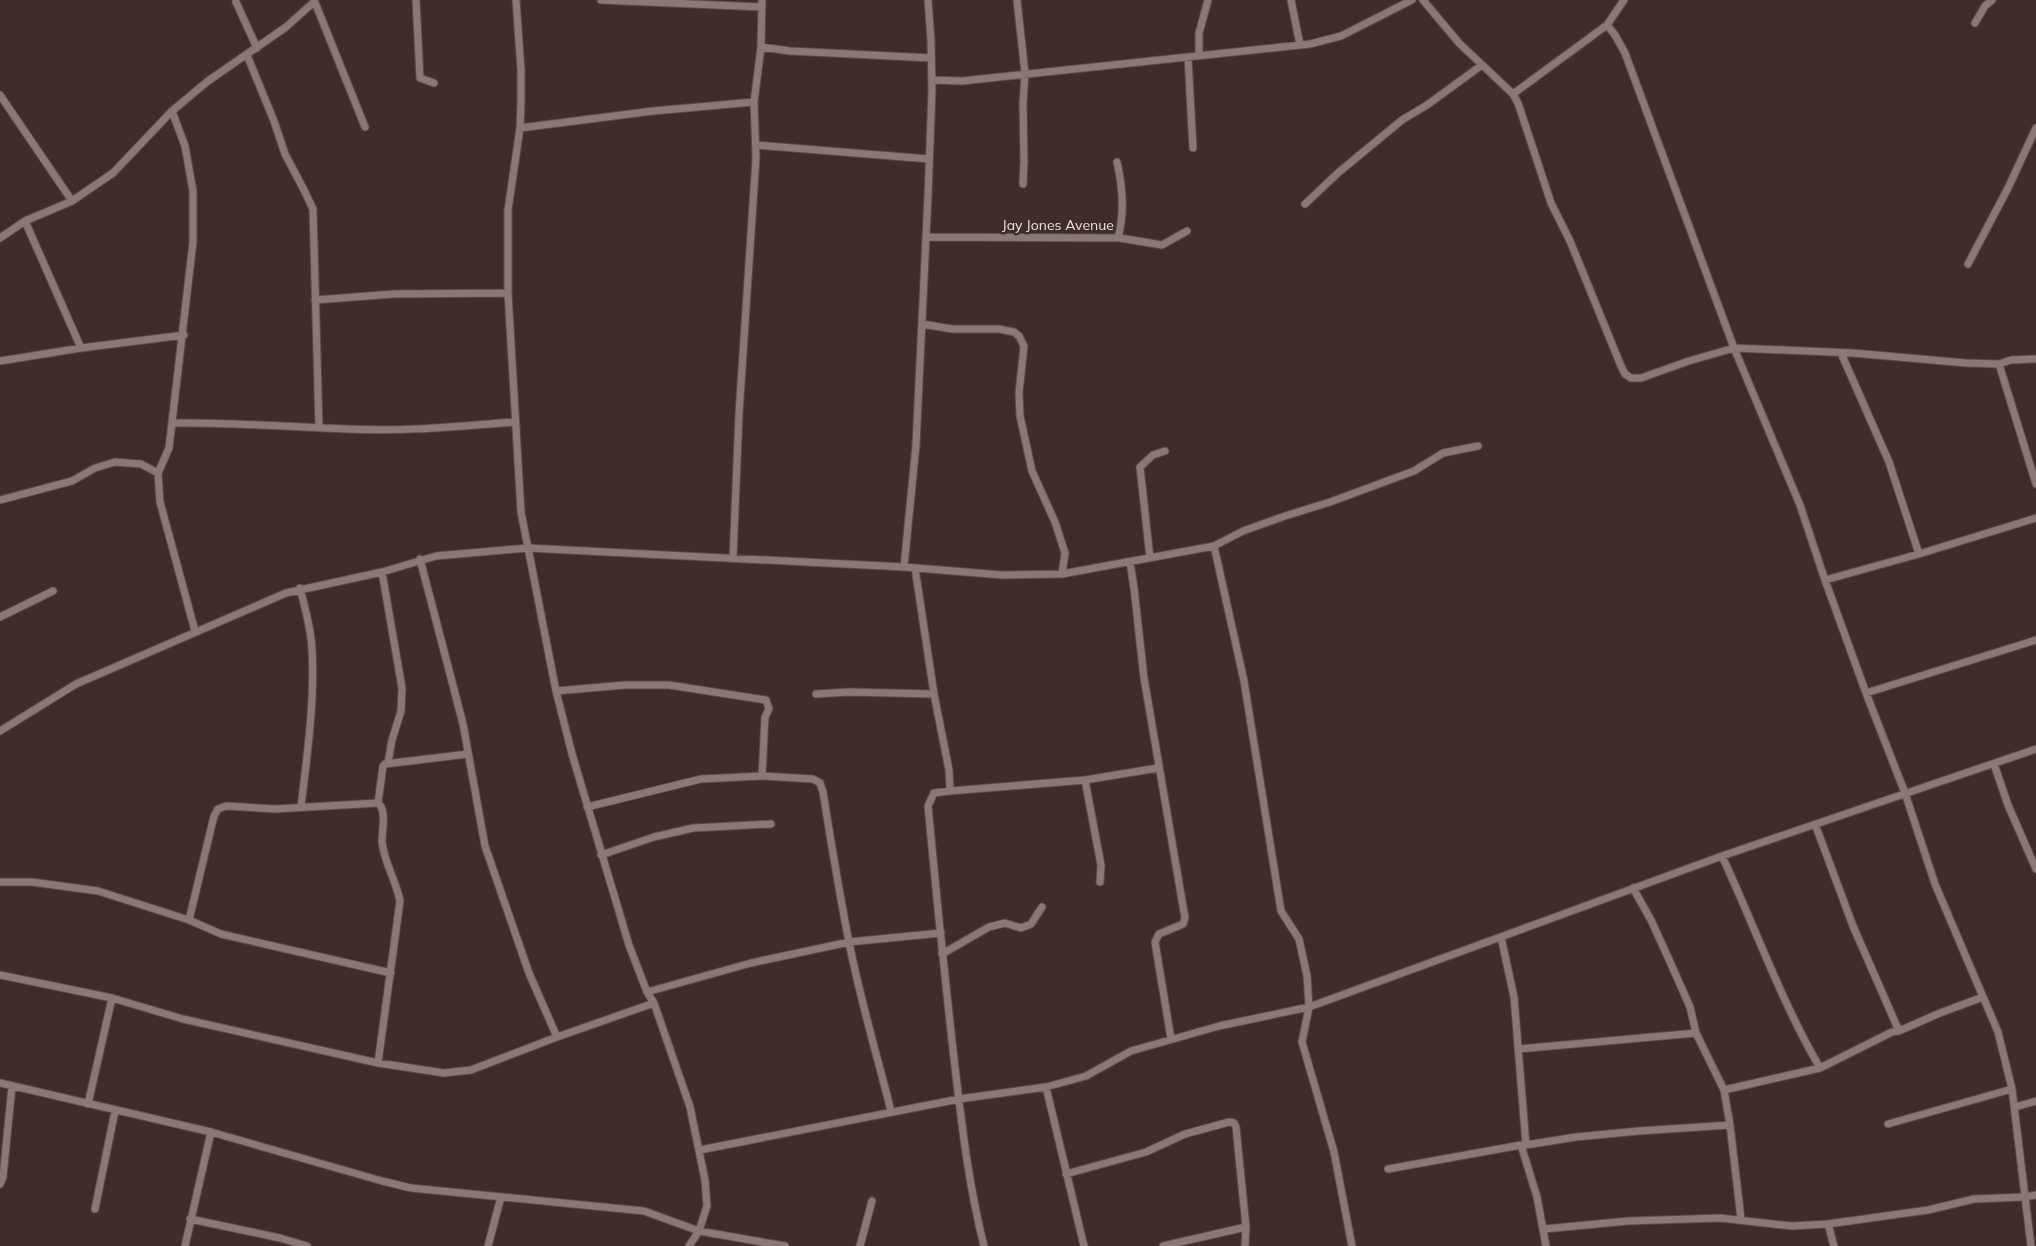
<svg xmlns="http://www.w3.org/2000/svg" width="2036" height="1246" font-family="Mulish,sans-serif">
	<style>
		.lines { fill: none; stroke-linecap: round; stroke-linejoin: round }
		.street-casing { stroke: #594a49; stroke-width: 9 }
		.street { stroke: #8b7775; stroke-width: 7 }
		.labels { text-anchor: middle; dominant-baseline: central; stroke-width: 5; stroke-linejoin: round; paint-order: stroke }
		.street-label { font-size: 14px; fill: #eee2e1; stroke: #3f2d2c }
	</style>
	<rect width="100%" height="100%" fill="#3f2d2c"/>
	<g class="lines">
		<defs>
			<path id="street" d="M314,0L365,127
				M416,0L420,78L434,83
				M516,0L521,70V102L520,128L508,210V293L521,512L556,691L572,754L629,945L647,992L654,1003L690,1107L705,1180L707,1206L699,1231L689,1246
				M601,0L761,7
				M1017,0L1025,73L1023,104L1024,161L1023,184
				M1291,0L1300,45
				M1423,0L1459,43L1513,94L1518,103L1551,203L1570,241L1621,366L1625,374L1631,378H1641L1689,361L1734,348L1853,353L1966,363L1999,364L2011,360L2036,359
				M236,2L257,48
				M1975,23L1985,6L1992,0
				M1607,25L1624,0
				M761,47L762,0
				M247,55L274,121L285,154L304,190L313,209L319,427
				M1199,55V33L1208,0
				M1188,57L1193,148
				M932,80L962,81L1310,44L1341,36L1412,0
				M1513,94L1607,25L1615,35L1625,53L1734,348L1800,505L1825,580L1866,693L1905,793L1935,884L1998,1032L2012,1089L2031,1246
				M0,95L72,201
				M172,111L185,146L193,191V242L169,448L158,473L160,502L195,631
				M520,128L653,111L754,102L761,47L790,51L931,58
				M756,145L929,159
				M1117,162C1123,188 1125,212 1118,238
				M1305,204L1339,172L1402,120L1427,105L1482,65
				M25,221L81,348
				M926,237L1120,238L1162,245L1187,231
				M0,238L25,221L72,201L113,173L172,111L208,81L286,27L314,2
				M1968,264L2008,188L2036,128
				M315,300L394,294L508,293
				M922,324L952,329H999L1014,332L1019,336L1024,346L1019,393L1020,416L1032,471L1055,522L1065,553L1062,574
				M1841,353L1889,462L1919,554
				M0,361L81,348L184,335
				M1999,364L2036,484
				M172,423C231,422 289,427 347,429C403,432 460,426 515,422
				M0,500L72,481L95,468L115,462L141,464L158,473
				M1214,546L1244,681L1281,911L1299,939L1307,976L1309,1007L1302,1042L1334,1152L1352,1246
				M733,558L739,414L756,158L754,102
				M1150,558L1140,467L1153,455L1165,451
				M420,559L463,724L485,846L529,973L557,1037L654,1003
				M1130,562L1134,588L1144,678L1185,918L1183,924L1159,934L1155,942L1171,1039
				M904,567L916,445L928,196L932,90L931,41L928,0
				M915,568L934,694L949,770L950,791
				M382,572L402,688L401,711L392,740L388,763
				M1825,580L1919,554L2036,518
				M300,588C305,608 311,628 312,649C315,702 307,755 301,807
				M0,617L53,591
				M556,691L625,685H669L766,700L769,709L765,717L762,776
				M1866,693L2036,640
				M816,694L849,692L934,694
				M0,731L76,684L286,593L382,572L436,556L528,548L904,567L1002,575L1062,574L1214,546L1243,531L1285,516L1330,502L1414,471L1443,453L1478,446
				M1994,764L2008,805L2036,869
				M1085,780L1101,865L1100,882
				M378,803L383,766L385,764L468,754
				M587,807L701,779L762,776L813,779L820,783L823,792C831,842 839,892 849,942C860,999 877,1055 891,1111
				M1815,824L1853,926L1899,1031
				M601,855L654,837L693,828L771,824
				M1722,856C1755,927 1781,1001 1820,1068
				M0,882H32L98,891L189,920L221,934L391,973
				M1633,888L1651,920L1671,964L1690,1007L1696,1033L1724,1090L1730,1125L1741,1219
				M189,920L214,816L218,809L226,806L275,809L378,803C387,810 382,830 382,841C383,860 396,880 400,901L378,1063
				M1501,937L1514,997L1526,1145H1521L1537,1197L1546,1246
				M942,954L989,927L1005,923L1021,928L1031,924L1042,907
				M0,975L112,998L183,1019L378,1063L444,1073L471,1070L557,1037
				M647,992L751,963L849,942L941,933
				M1518,1049L1696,1033
				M0,1083L211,1132L382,1181L411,1188L644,1211L699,1231L785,1246
				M1046,1087L1084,1246
				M1724,1090L1820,1068L1892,1032L1899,1031L1940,1013L1983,997
				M88,1104L112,998
				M2015,1107L2036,1101
				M1888,1124L2012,1089
				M1526,1145L1576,1137L1639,1131L1730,1125
				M700,1150L959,1099L1046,1087L1086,1076L1131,1051L1219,1026L1309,1007L1722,856L2036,749
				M1388,1169L1521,1145
				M1066,1174L1146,1152L1185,1134L1229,1122L1234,1123L1236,1127L1246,1227L1245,1246
				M0,1184L3,1177L12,1086
				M95,1209L115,1111
				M190,1219L280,1238L307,1246
				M1828,1224L1834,1246
				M1544,1229L1628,1221L1720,1218L1792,1226L1828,1224L1928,1210L1974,1199L2024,1197L2036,1195
				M185,1246L211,1132
				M488,1246L501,1197
				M860,1246L872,1201
				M984,1246C969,1187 962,1127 955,1067C945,980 936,893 928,806L934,793L950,791L1085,780L1158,768
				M1163,1246L1246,1227"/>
		</defs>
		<!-- street casing -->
		<use href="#street" class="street-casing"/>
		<!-- street -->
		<use href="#street" class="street"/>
	</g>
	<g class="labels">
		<!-- street labels -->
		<g class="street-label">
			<text x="1058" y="225">Jay Jones Avenue</text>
		</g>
	</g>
</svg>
